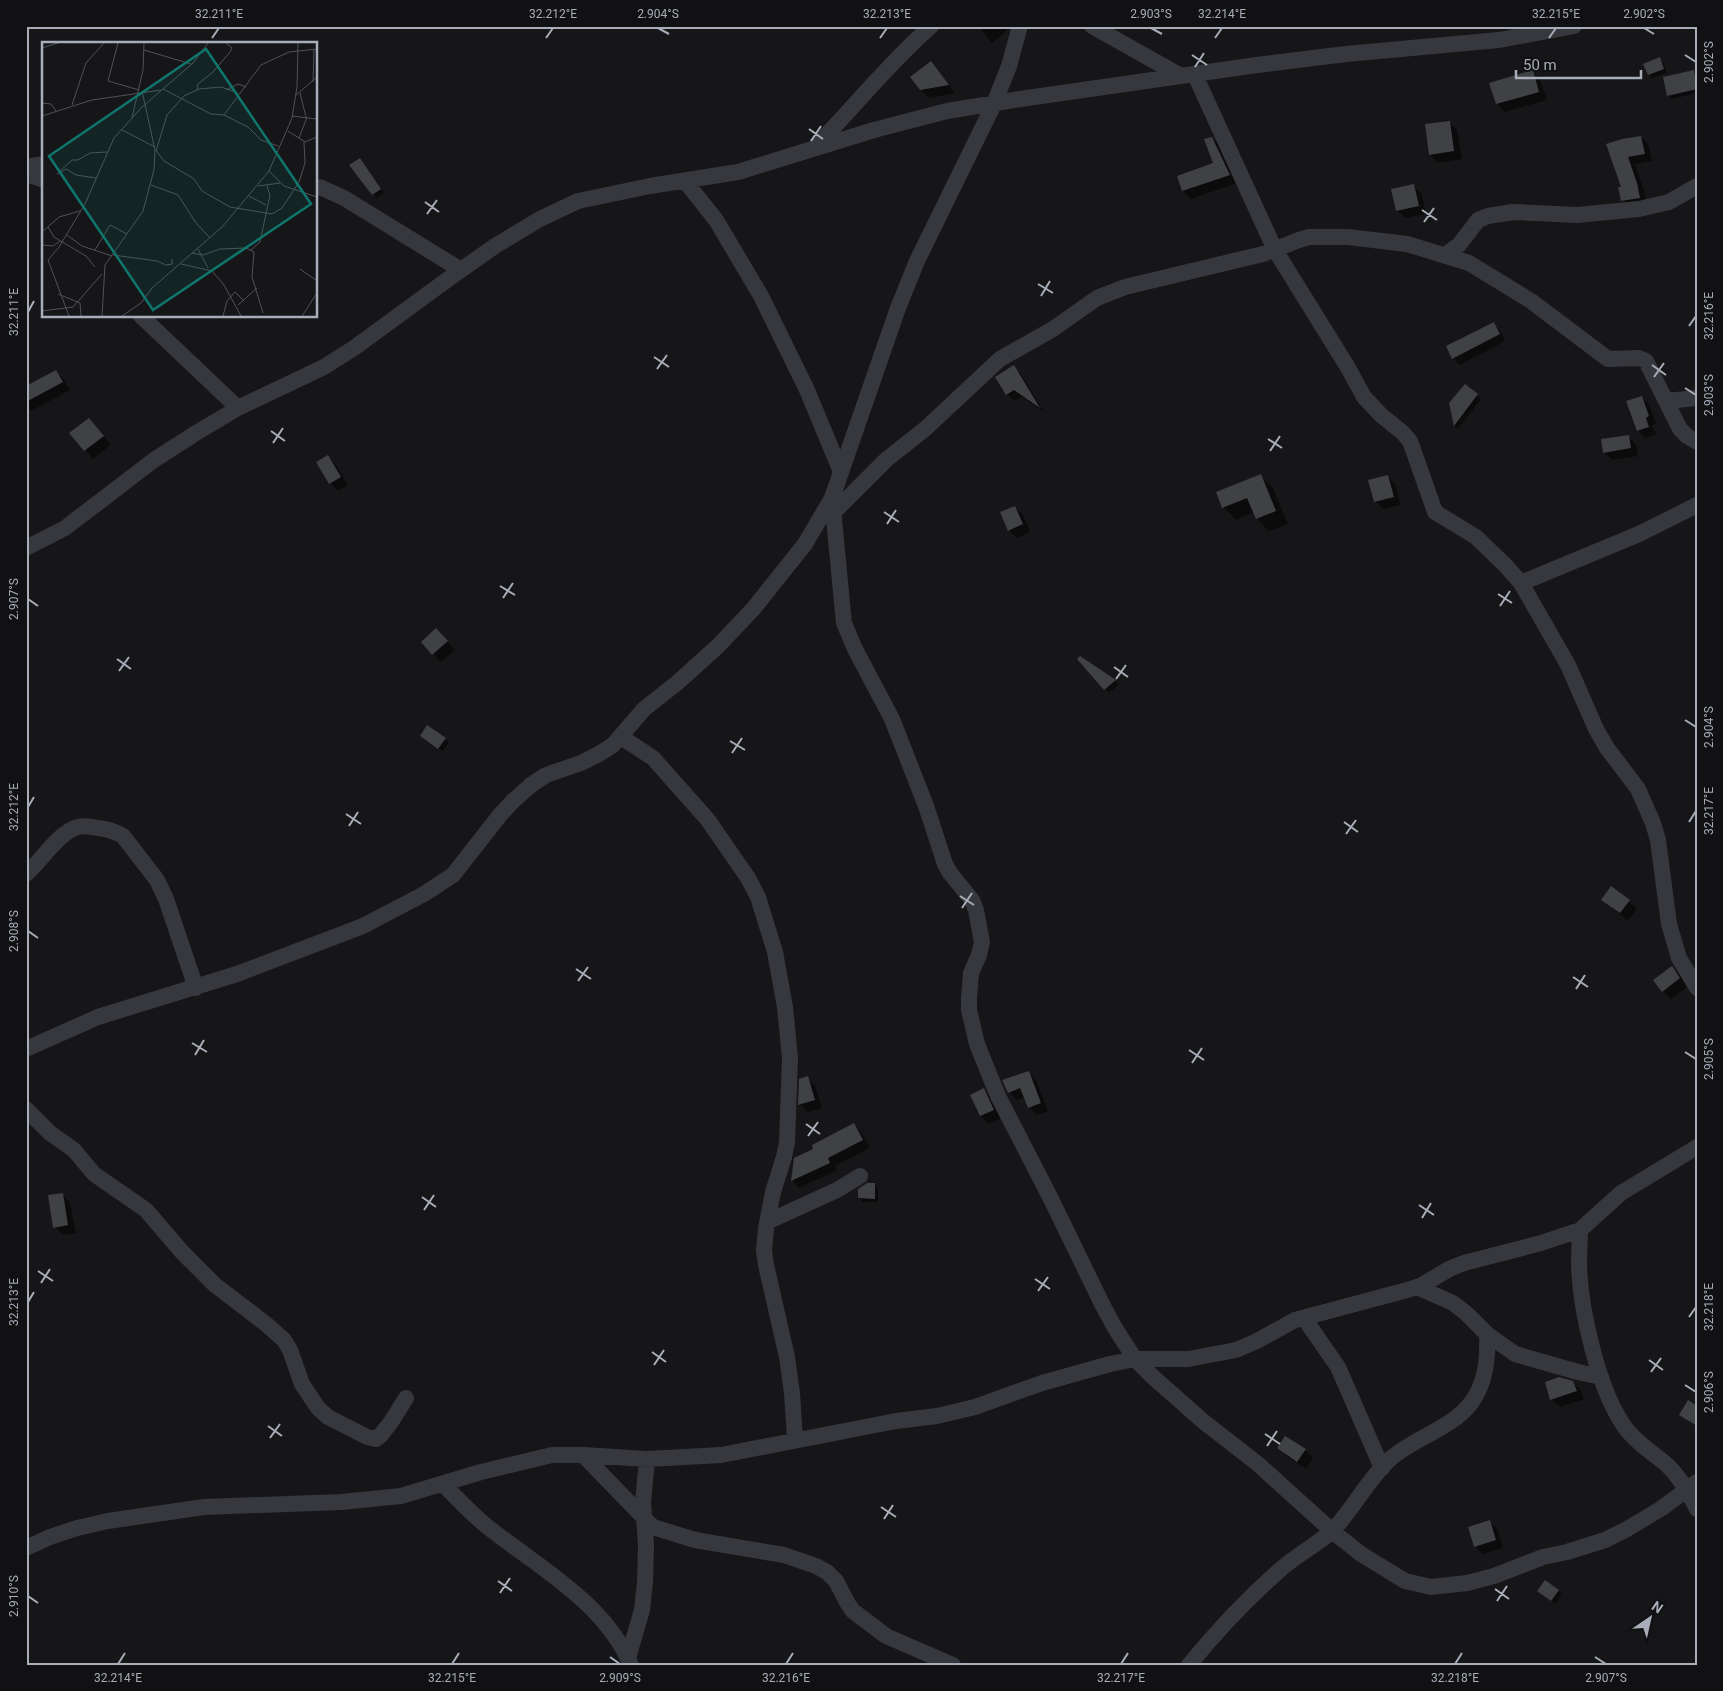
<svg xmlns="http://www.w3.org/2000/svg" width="1723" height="1691" font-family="Roboto,sans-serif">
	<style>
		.shadow { fill: #0007 }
		.building { fill: #404145 }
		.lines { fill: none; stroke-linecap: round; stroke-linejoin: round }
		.street { stroke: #37383d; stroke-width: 16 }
		.ticks { fill: none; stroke: #a8adb8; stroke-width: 2 }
		.inset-road { fill: none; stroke: #505258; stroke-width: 1 }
		.view { fill: #0f766e; fill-opacity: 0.15; stroke: #0f766e; stroke-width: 2.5 }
		.inset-edge { fill: none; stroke: #a8adb8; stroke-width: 2.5 }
		.neatline { fill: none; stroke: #a8adb8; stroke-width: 2 }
		.ticks-label { font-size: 12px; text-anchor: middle; fill: #a8adb8 }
	</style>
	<rect width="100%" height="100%" fill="#161618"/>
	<!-- shadow -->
	<path class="shadow" d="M978,26H1012L992,43Z
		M1659,59L1663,62L1667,73L1652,78L1649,74Z
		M930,63L938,71L955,93L929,98L921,90Z
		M1697,71V93L1672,99L1668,95L1664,78Z
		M1532,72L1540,80L1547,100L1505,112L1497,104L1491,84Z
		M1449,122L1457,130L1462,159L1438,163L1430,154Z
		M1641,137L1648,144L1652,161L1635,164L1644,191L1647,205L1629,207L1622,200L1623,188L1607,145Z
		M1212,138L1220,146L1237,183L1191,199L1183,191L1178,177L1215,164Z
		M363,163L384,193L377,198L351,166Z
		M1413,185L1422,194L1426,214L1405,218L1397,210Z
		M1493,323L1500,330L1505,341L1460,365L1453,358Z
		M1014,367L1021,374L1044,412L1022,397L1014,401L1007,394Z
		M56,371L64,380L70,390L31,411L26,406V388Z
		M1465,386L1481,399L1458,429L1455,426L1451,403Z
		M1641,397L1649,404L1656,424L1652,425L1656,434L1645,438L1638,431Z
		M89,419L111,445L93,459L71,433Z
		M1628,436L1636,445L1638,456L1612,460L1604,452Z
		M328,457L336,465L348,485L338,491L330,483Z
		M1261,476L1273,488L1288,524L1269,531L1257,519L1254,512L1236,520L1223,507Z
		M1387,476L1395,484L1401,505L1383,509L1375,501Z
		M1015,507L1023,515L1030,532L1017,538L1009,530Z
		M444,638L455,650L441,662L433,654Z
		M1080,657L1115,681L1119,684L1109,693L1079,659Z
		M445,739L449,742L443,751L425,740Z
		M1603,900L1629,901L1637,909L1628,921Z
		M1672,967L1680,975L1687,987L1671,999L1663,991Z
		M1028,1072L1036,1080L1048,1111L1037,1115L1029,1107L1025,1097L1017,1100L1009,1092Z
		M807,1078L815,1086L822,1108L808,1112L800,1104Z
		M984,1090L992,1098L1001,1118L989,1124L981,1116Z
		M854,1125L861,1132L870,1148L835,1166L837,1170L799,1188L792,1180L815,1150Z
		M874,1184L878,1188V1202H863L859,1198Z
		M62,1194L70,1203L76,1233L63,1235L55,1227Z
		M1573,1382L1581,1391L1584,1399L1560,1407L1551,1399Z
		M1286,1437L1305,1450L1313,1458L1306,1469L1287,1456L1279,1448Z
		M1490,1522L1498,1530L1503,1548L1483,1554L1475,1546Z
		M1546,1581L1562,1594L1555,1604L1543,1595Z"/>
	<!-- building -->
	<path class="building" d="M1660,57L1664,69L1648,75L1643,64Z
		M931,61L949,85L920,90L910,77Z
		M1533,70L1539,92L1496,104L1489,83Z
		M1694,70L1697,89L1667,96L1663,77Z
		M1450,121L1454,151L1429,155L1425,124Z
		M1641,136L1645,154L1628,157L1637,183L1640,198L1621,201L1618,187H1621L1606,144L1622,139Z
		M1212,137L1230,175L1182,191L1177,176L1213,163L1204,139Z
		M360,158L381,189L372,195L349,165Z
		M1414,184L1419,206L1396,211L1391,189Z
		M1494,322L1500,334L1452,359L1446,346Z
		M1014,365L1040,408L1014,390L1006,395L995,377Z
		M56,370L63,382L26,402V386Z
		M1465,384L1478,394L1454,426L1449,403Z
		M1642,396L1649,416L1646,418L1649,427L1637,431L1626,401Z
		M89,418L104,436L84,451L69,433Z
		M1629,435L1631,448L1603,453L1601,439Z
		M328,455L341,477L329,484L316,462Z
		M1261,474L1276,511L1256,519L1247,498L1222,508L1216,492Z
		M1388,475L1394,497L1374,502L1368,480Z
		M1015,506L1023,524L1008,531L1000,512Z
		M436,628L448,641L432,655L421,642Z
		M1080,656L1116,680L1104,690L1077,659Z
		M427,725L446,738L438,749L420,736Z
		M1611,886L1630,900L1620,913L1601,900Z
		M1672,966L1680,978L1662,992L1653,980Z
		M1029,1071L1041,1103L1028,1108L1020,1088L1008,1093L1002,1080Z
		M808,1076L815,1100L798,1105L799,1079Z
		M984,1088L994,1110L980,1116L970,1095Z
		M854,1123L863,1140L828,1158L830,1163L791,1181L794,1158L813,1149L812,1145Z
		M867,1183H875V1199L858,1198V1189Z
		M63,1193L68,1225L53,1228L48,1195Z
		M1559,1377L1573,1381L1577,1391L1550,1400L1545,1382Z
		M1688,1400L1697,1406V1426L1679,1415Z
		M1285,1436L1306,1449L1297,1462L1277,1448Z
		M1490,1520L1496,1540L1474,1547L1468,1527Z
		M1545,1580L1559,1590L1551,1601L1537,1591Z"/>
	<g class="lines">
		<!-- street -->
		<path class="street" d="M1092,26L1181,76
			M1195,75L1275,250L1347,366L1364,397L1382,416L1402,432L1410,441L1435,512L1476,537L1506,566L1521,583L1568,665L1596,729L1607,748L1638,789L1653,823L1658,840L1669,924L1679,958L1697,988
			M815,147C854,107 889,63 931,26
			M26,167L44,164
			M26,174L44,180
			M685,181L716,220L761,296L807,390L841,472
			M316,187L322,188L344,198L461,270
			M1445,255L1459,245L1478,220L1488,216L1513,212L1577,215L1639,209L1669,202L1697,186
			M141,316L238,408
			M1666,401L1697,398
			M832,498L844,623L855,649L892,719L926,806L945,864L950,873L972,900L976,910L982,942L979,955L971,973L969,998V1010L977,1044L998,1096L1051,1199L1103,1306L1115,1328L1135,1359L1153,1377L1204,1422L1258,1464L1332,1531L1361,1554L1405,1581L1431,1587L1467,1583L1494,1576L1543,1557L1567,1552L1605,1540L1627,1529L1662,1508L1697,1482
			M833,513L887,459L925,429L1000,359L1053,329L1097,298L1125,287L1263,254L1299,240L1309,237H1348L1407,244L1469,263L1531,301L1608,359L1639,358L1646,361L1680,429L1687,436L1697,442
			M26,548L65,528L154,460L196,433L238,408L324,367L354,348L451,277L495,246L540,219L578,201L650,186L738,172L874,130L947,111L1027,98L1257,65L1346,54L1499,40L1574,26
			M1521,583L1639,534L1697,505
			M621,737L653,758L708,820L748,878L758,897L775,952L785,1007L790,1058L787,1142L784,1157L773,1192L766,1228L764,1251L766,1265L787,1357L792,1393L795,1439
			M26,874C41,861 59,832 78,827C84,825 91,827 98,828C107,829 115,831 123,836L157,880L166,899L196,988
			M26,1049L98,1017L237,974L363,926L424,894L453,875L500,815L513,801L531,785L546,775L581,763L599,754L613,745L644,709L677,683L718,646L754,608L805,544L832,498L898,308L917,261L994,104L1009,66L1020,26
			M26,1109L50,1133L74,1150L94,1174L146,1210L182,1252L215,1285L266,1324L284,1340L290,1350L302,1384L318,1408L328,1417L367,1437L376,1439L380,1436L391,1422L406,1398
			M767,1222L837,1190L860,1176
			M1580,1230C1580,1241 1579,1253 1579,1264C1580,1310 1599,1394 1627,1430C1638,1444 1653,1453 1667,1465C1680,1477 1689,1493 1697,1509
			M1417,1287L1453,1303L1467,1314L1487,1334L1515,1354L1578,1372L1601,1377
			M1304,1318L1338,1367L1382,1468
			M583,1455L653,1527L695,1540L784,1555L816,1566L827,1572L836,1581L848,1604L853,1611L886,1636L953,1665
			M443,1484C459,1500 475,1518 493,1531C543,1570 605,1604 631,1665
			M26,1548L50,1537L77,1528L108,1521L204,1507L341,1502L401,1496L481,1472L552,1455H583L647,1459L721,1455L896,1421L937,1416L975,1407L1042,1383L1110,1364L1135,1359H1188L1236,1350L1257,1341L1295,1320L1411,1289L1422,1285L1449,1269L1464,1263L1541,1243L1580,1230L1621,1193L1697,1147
			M628,1658L642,1610L645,1582L646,1545L643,1502L647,1459
			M1189,1665C1216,1632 1249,1597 1281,1569C1296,1555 1320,1543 1333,1530C1354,1508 1368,1479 1390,1459C1415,1437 1451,1429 1471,1403C1486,1383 1488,1358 1487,1334"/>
	</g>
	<!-- ticks -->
	<path class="ticks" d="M658,28L669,34M1151,28L1162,34M1644,28L1654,34M212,38L219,28M546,38L553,28M880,38L887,28M1215,38L1222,28M1549,38L1556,28M1192,55L1207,65M1685,55L1696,62M1195,67L1204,53M809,129L823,139M811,141L821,126M425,202L439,212M1422,210L1437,220M427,214L437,200M1424,222L1434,208M1038,284L1053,293M1041,296L1050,281M28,312L34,301M1689,326L1696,316M654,357L669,367M1652,365L1666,375M657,369L667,355M1654,377L1664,363M1685,388L1696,395M271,431L285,441M1268,439L1282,448M273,443L283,428M1270,451L1280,436M884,512L899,522M887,524L896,510M500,586L515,595M1498,594L1512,603M503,598L513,583M28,599L38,606M1500,606L1510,591M117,659L131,669M1114,667L1128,677M119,671L129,657M1116,679L1126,665M1685,720L1696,727M730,741L745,750M732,753L742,738M28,807L34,797M346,814L361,824M1344,822L1358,832M1689,822L1696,811M349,826L358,812M1346,834L1356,820M960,896L974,905M962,908L972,893M28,931L38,938M576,969L591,979M1573,977L1588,987M578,981L588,967M1576,989L1585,975M192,1043L207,1052M1189,1050L1204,1060M1685,1052L1696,1059M195,1055L204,1040M1192,1063L1202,1048M806,1124L820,1134M808,1136L818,1122M422,1197L436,1207M1419,1205L1434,1215M424,1210L434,1195M1422,1218L1431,1203M38,1271L53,1281M1035,1279L1050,1289M41,1283L50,1269M1038,1291L1048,1277M28,1302L34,1292M1689,1317L1696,1307M652,1352L666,1362M1649,1360L1663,1370M654,1365L664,1350M1651,1372L1661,1358M1685,1385L1696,1392M268,1426L282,1436M1265,1434L1280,1444M270,1438L280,1424M1267,1446L1277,1431M881,1507L896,1517M884,1519L893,1505M498,1581L512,1591M1495,1589L1509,1599M500,1593L510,1578M28,1596L38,1603M1497,1601L1507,1586M610,1657L620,1664M1595,1657L1606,1664M118,1664L125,1653M452,1664L459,1653M786,1664L793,1653M1121,1664L1128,1653M1455,1664L1462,1653"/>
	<!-- overview -->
	<g transform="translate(42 42)">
		<rect width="275" height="275" fill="#161618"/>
		<path class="inset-road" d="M76,1L66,39L97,48M0,6L16,1M102,8L149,22M271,40L272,7M121,47L169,72L182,73L206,85L219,98L236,104M155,48L156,42L171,30L188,10L190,6L184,1M184,48L196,42L204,45M258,51L264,75M253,54L275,35M0,61L9,62L14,69M30,63L44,21L62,1M182,73L219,23L247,10L275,7M0,74L50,58L119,48M250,74L275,77M90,76L101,28L102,1M80,88L113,105M246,89L263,100L275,95M257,96L265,75M114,108L122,119L152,137L160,149L188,165L230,172L240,166L257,140L263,121L262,100M114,109L125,73L142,54L157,47L179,45L196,51M18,129L30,118H36L48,111L65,110M227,129L242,144L275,155M15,132L24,127L34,133L54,136M109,143L136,153L154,181L168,196M216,144L238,141M207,154L224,163M6,185L12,195L44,214L53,225M0,190L17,175L38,169M25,193L40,204L70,214M0,203L11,204L18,199M156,207L166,226M53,208L68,183L85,192M209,208L218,200L228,153L225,144M150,211L161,213L178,207L204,206L212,210L210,235L221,271M71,213L115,219L124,223L130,222V217M139,222L170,229L182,243L199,274M258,227L275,239M16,252L38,261L39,274M196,263L215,246M0,269L31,265L60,232M27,274L6,218L17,205L43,162L72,96L100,65L151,21L166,1M60,274L63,223L101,169L112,128L113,108L100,49M80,274L99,261L110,246L180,185L227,129L250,76L255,45L256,1M181,274L185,259L193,250L202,259M260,274L275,251"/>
		<path class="view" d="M164,7L269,162L111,268L7,114Z"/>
		<rect width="275" height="275" class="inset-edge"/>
	</g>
	<!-- border -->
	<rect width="1723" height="1691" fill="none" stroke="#111113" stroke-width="55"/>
	<!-- north arrow -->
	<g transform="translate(1650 1618) rotate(34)" stroke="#111113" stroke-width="4" paint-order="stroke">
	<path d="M0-4L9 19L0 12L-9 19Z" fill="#a8adb8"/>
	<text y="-8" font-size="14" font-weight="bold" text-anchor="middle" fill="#a8adb8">N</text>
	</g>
	<!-- scale -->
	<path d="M1516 70v8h125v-8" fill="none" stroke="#a8adb8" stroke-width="2.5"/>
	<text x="1523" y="70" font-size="15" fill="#a8adb8" stroke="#111113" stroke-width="4" paint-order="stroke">50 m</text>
	<rect x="28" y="28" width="1668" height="1636" class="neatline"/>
	<g class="ticks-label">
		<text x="219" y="18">32.211°E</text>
		<text x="553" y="18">32.212°E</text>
		<text x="658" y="18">2.904°S</text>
		<text x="887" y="18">32.213°E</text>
		<text x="1151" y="18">2.903°S</text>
		<text x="1222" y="18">32.214°E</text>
		<text x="1556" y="18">32.215°E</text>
		<text x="1644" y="18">2.902°S</text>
		<text transform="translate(1709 62) rotate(-90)" y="4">2.902°S</text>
		<text transform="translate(14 312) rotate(-90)" y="4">32.211°E</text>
		<text transform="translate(1709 316) rotate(-90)" y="4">32.216°E</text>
		<text transform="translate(1709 395) rotate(-90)" y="4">2.903°S</text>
		<text transform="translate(14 599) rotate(-90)" y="4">2.907°S</text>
		<text transform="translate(1709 727) rotate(-90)" y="4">2.904°S</text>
		<text transform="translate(14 807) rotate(-90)" y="4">32.212°E</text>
		<text transform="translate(1709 811) rotate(-90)" y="4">32.217°E</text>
		<text transform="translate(14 931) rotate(-90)" y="4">2.908°S</text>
		<text transform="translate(1709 1059) rotate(-90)" y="4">2.905°S</text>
		<text transform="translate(14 1302) rotate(-90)" y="4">32.213°E</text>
		<text transform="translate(1709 1307) rotate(-90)" y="4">32.218°E</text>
		<text transform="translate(1709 1392) rotate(-90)" y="4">2.906°S</text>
		<text transform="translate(14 1596) rotate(-90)" y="4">2.910°S</text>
		<text x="118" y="1682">32.214°E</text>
		<text x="452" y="1682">32.215°E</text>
		<text x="620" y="1682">2.909°S</text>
		<text x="786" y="1682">32.216°E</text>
		<text x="1121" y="1682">32.217°E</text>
		<text x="1455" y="1682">32.218°E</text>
		<text x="1606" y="1682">2.907°S</text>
	</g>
</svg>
